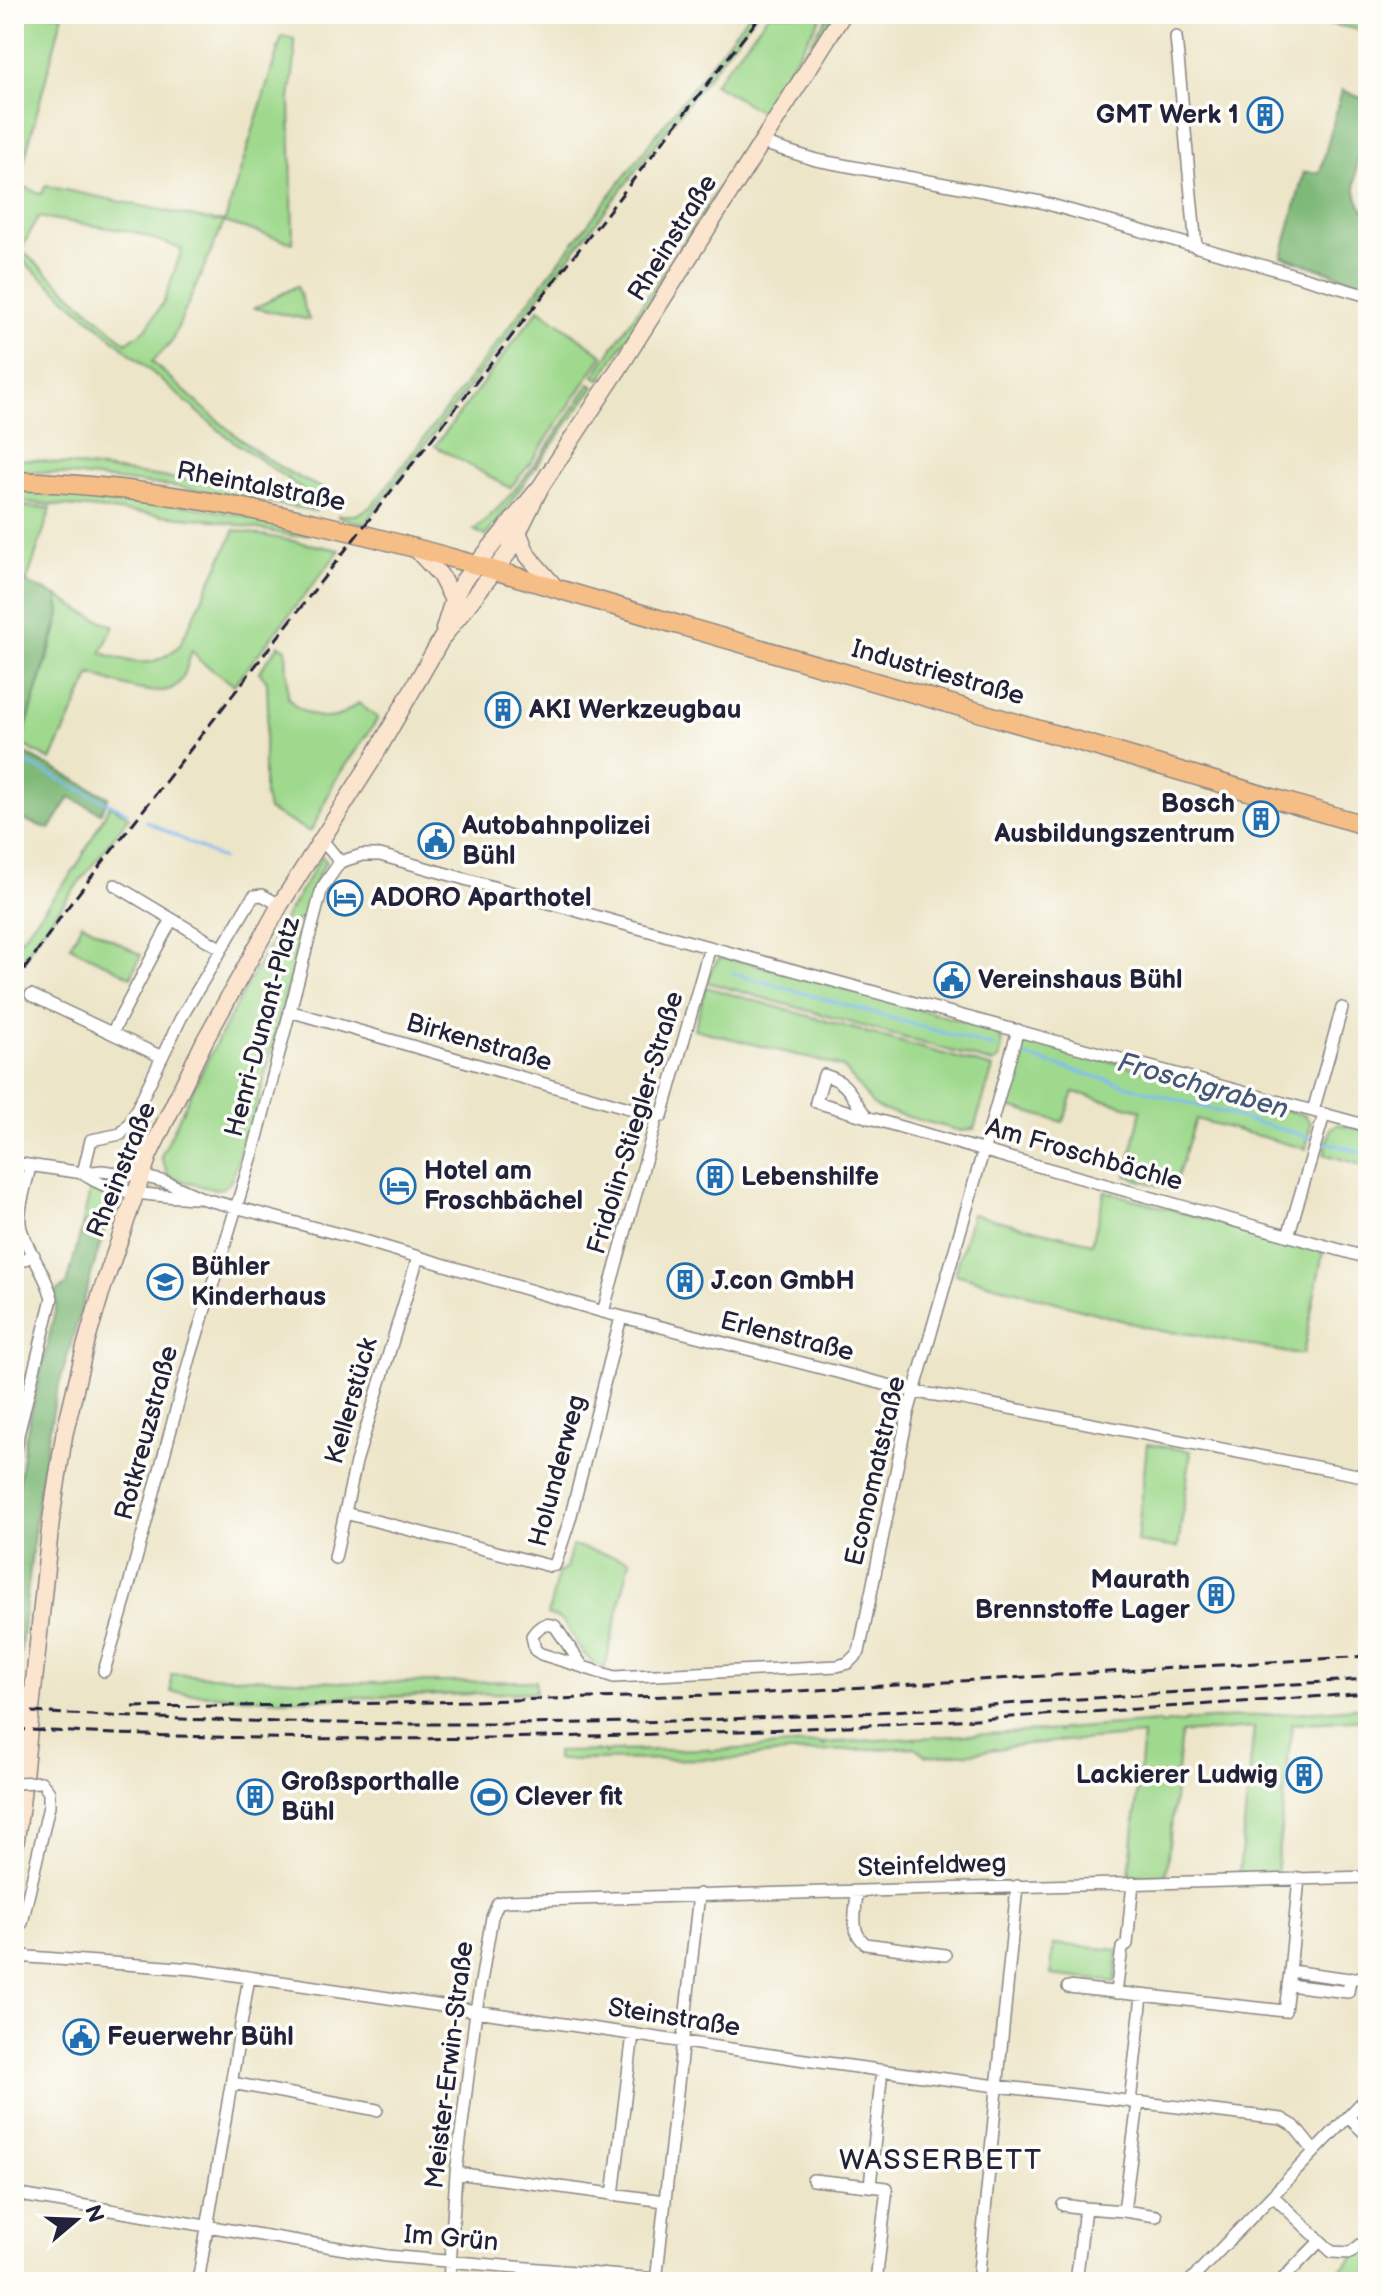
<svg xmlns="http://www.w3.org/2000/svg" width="1382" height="2296" font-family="'Balsamiq Sans',sans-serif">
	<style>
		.green { fill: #9fd98d; stroke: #607e64; stroke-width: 2; fill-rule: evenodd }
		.forest { fill: #7fb978; stroke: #506e5a; stroke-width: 2 }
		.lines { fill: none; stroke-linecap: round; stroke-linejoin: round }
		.stream { stroke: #7fbbf1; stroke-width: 3 }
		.street-casing { stroke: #888482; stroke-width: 14 }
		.secondary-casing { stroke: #888482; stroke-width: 19 }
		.primary-casing { stroke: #888482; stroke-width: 21 }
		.street { stroke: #fff; stroke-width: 11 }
		.secondary { stroke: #fbe5cf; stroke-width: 16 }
		.primary { stroke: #f6be87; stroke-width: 18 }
		.rail { stroke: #22223b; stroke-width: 3; stroke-dasharray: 12 6; stroke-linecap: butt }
		.street-bridge-casing { stroke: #888482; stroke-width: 14; stroke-linecap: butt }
		.street-bridge { stroke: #fff; stroke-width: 11 }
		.labels { text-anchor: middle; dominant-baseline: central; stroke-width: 7; stroke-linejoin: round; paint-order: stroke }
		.poi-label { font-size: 26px; font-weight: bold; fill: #22223b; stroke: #fdfcf7; text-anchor: start }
		.street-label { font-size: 26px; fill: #22223b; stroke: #fdfcf7 }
		.water-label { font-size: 28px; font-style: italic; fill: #43587b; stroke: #fdfcf7 }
		.neighbourhood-label { font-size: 28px; letter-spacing: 2px; fill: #22223b; stroke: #fdfcf7 }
	</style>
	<rect width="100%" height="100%" fill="#fdfcf7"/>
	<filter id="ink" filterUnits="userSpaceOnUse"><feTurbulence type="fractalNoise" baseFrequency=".0125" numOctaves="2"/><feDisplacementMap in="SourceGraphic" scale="16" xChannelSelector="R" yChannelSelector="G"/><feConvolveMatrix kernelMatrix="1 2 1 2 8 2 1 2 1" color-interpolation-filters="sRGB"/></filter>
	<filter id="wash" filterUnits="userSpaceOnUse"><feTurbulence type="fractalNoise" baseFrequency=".006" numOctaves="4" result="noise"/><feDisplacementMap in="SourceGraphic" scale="32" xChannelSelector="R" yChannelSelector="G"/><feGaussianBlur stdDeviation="1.8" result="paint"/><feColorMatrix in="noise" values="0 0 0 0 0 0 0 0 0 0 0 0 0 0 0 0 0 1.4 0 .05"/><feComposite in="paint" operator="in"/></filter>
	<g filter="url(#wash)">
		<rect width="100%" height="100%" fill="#ede5c8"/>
		<!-- green -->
		<path class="green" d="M14,14H63L18,184L41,194L46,186L214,221H225L282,36L294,39L295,58L290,99L293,243L224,222L171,343L152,362C205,408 259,465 325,489L316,511L179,487L43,472H14V459L35,460L216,484L301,500L302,489L226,436L18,257L14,263ZM38,217L134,232L182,249L164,301L146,329L126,343L21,250Z
			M749,14H756L364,524L338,517V515H356L371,507Z
			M769,14H823L761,112L714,84Z
			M829,14H834L600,380L594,376L702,214Z
			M1273,14H1368V31Z
			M297,286L309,320L255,308Z
			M539,309L603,355L530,464L510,488L435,446Z
			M590,384L594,387L486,536L474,530C521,493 556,433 590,384Z
			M14,486L113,494L260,518L309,534L293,536L213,520L14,501Z
			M14,506L51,508L27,581L14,577Z
			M235,530L340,550L234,685L200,661L192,650C188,661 186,677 177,685C158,702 112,681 91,674L51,760L21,744L57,628L60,613L57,596L85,613L114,626L101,653C135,663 152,671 180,645Z
			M279,645L286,649L288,697C295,710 320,721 335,717C342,716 352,707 358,703L378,718C366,738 351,756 338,776C326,794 322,814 310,832L268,810L264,792V750L268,712L267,681L259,672Z
			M110,805L129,817L40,934L14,974V948L76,868Z
			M322,856L326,861L315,881L305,920L298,919L293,936L300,938L249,1136L244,1135C227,1200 233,1195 169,1177L161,1157C208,1053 262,953 322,856Z
			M82,923L141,955L131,977L70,946Z
			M720,958L746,962L987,1028C1004,1035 1004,1043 999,1059L993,1063L707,982L712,967Z
			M706,987L993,1068L974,1129L961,1131L882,1110L873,1105L843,1067L694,1029Z
			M1038,1041L1304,1115L1311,1123L1306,1149L1196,1119L1173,1190L1126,1176L1141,1110L1074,1092L1063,1122L1002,1105L1020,1046Z
			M1338,1124L1368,1131V1167L1324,1154L1331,1128Z
			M90,1190L107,1195C115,1207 108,1218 104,1231L83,1223Z
			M1105,1191L1323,1252L1303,1354H1293L1199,1335L1160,1331L955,1274L972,1214L1092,1243Z
			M1147,1444L1191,1451L1178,1548L1137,1542Z
			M572,1546L630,1560L605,1668C580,1660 577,1639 562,1620L548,1615L558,1573L566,1569Z
			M171,1674L356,1683L536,1681V1692L280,1700L171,1692Z
			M1368,1707V1719L1292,1724L1276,1874H1239L1254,1728L1181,1733L1166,1875L1129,1876L1143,1735L1027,1744L972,1753L926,1756L914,1747L772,1754L736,1759L556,1760V1752L604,1751L605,1754L609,1751L708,1749L709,1751L820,1743L824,1746V1743L1058,1730V1732L1062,1729L1159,1722L1162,1725L1167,1722L1184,1723L1185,1721Z
			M1053,1944L1118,1950L1115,1982L1051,1975Z
			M1368,2245V2282H1325Z"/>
		<!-- forest -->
		<path class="forest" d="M1342,90L1368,101C1368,132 1340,191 1368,214V285L1282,256L1304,172H1320Z
			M14,577L57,596L60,613L21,744L14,738Z
			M14,745L20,751L108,797L101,813L70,797L50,829L14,817Z
			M83,1223L104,1231L55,1399L39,1490L16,1692H14V1517L25,1439L57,1303L55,1292L67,1284Z"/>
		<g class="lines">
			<!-- stream -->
			<path class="stream" d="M1328,14L1368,21
				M14,757L127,812
				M146,821L222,859
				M732,973L994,1047
				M1027,1057L1368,1154"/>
		</g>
	</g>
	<g filter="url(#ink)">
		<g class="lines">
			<defs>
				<path id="street" d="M1176,37L1196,247
					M762,143L816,160L1041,202L1368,296
					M322,840L340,862
					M340,862L362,855H380L620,923L1368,1126
					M115,885L220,948
					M31,995L162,1057
					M289,1011L657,1116
					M112,1033L172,919
					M1313,1111L1342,1008
					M868,1118C850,1098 852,1083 824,1075L816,1102C999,1157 1184,1206 1368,1258
					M14,1163L83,1173L102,1171L141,1176L166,1182L204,1199L358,1239L603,1312L915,1392L962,1399L1368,1477
					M83,1173L91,1140L121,1134L130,1123L181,1018L249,903L254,896L262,895L280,905
					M83,1173C111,1196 159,1195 194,1198
					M1288,1236L1324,1115
					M14,1264L34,1255
					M603,1312L656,1121L657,1116H662L710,947
					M14,1397L27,1399
					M14,1465L18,1435L52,1298C46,1273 28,1253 21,1229C16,1211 27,1184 30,1166
					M345,1513L550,1566L555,1565L570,1519L621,1317
					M335,1558L356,1462L418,1257
					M583,1667L541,1654L535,1650L532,1636C538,1627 544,1622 555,1626L583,1667L614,1677L837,1666L848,1663L859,1652L908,1413L1018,1030
					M104,1671L121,1615L190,1358L254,1149L322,888L340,862
					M857,1891C856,1911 849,1932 866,1944L945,1955
					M22,1923L49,1806V1792L41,1782
					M14,1952L29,1957L194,1969L805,2060L997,2086L1282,2119L1294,2126L1314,2151
					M1290,1971L1299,1878
					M1288,1985L1348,1992L1350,1979
					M1068,1987L1285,2011L1290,1971L1350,1979L1368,1976
					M1116,1993L1122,1948L1127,1944L1133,1883
					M232,2083L377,2110
					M1130,2102L1142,1996
					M1348,2117L1368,2136
					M456,2173L664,2201
					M813,2180L887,2188L876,2282
					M870,2186L882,2070
					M14,2194L387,2256L692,2282
					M613,2195L633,2034
					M1273,2196L1332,2252L1350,2253L1368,2239
					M1063,2205L1085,2208
					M1124,2211L1156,2216
					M198,2282L249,1977
					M449,2282L456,2173L476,2011L492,1917L498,1903L506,1901L1368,1877
					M656,2282L699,1894
					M978,2282L1017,1886
					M1076,2282L1085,2208L1124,2211L1138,2103
					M1189,2282L1368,2096
					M1280,2282L1320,2241"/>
				<path id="secondary" d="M519,534L528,556L556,588
					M416,549L440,575L453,600
					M444,629L453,600L463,581L541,486L619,368L843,14
					M14,1853L21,1805L51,1520L64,1436L85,1347L101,1293L149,1155L205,1040L280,905L371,762L442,638L508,553L541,486"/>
				<path id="primary" d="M14,481C246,489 459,560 679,625C909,692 1138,758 1368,826"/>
			</defs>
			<!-- street casing -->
			<use href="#street" class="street-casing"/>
			<!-- secondary casing -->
			<use href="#secondary" class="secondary-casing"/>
			<!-- primary casing -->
			<use href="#primary" class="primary-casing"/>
			<!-- street -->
			<use href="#street" class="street"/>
			<!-- secondary -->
			<use href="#secondary" class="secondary"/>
			<!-- primary -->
			<use href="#primary" class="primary"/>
			<!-- rail -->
			<path class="rail" d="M14,985L64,912L762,14
				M133,1707L310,1705L751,1694L1368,1656
				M14,1711C220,1723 427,1727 634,1722C879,1716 1124,1695 1368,1679
				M14,1729C466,1755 918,1725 1368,1693"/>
			<defs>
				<path id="street-bridge" d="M14,1783L41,1782"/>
			</defs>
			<!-- street-bridge casing -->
			<use href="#street-bridge" class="street-bridge-casing"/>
			<!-- street-bridge -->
			<use href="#street-bridge" class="street-bridge"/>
		</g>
	</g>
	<!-- icons -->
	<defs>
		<symbol id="building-ring" viewBox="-11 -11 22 22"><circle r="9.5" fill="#fdfcf7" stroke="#1f6fb2" stroke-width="1.5"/><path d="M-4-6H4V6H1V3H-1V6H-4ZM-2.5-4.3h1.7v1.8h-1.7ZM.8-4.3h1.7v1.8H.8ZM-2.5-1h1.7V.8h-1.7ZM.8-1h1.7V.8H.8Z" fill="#1f6fb2"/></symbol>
		<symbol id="civic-ring" viewBox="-11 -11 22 22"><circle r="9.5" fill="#fdfcf7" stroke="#1f6fb2" stroke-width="1.5"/><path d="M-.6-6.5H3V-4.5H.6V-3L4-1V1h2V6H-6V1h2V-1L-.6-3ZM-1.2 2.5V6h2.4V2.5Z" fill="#1f6fb2"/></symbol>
		<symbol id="hotel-ring" viewBox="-11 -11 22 22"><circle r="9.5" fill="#fdfcf7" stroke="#1f6fb2" stroke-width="1.5"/><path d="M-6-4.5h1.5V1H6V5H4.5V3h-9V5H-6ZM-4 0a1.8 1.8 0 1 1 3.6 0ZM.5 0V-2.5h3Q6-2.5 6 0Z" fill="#1f6fb2"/></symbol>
		<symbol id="school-ring" viewBox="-11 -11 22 22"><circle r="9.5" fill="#fdfcf7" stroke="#1f6fb2" stroke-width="1.5"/><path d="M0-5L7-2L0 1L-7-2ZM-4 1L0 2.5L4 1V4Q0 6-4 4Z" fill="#1f6fb2"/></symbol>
		<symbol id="stadium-ring" viewBox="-11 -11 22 22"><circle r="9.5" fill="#fdfcf7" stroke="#1f6fb2" stroke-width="1.5"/><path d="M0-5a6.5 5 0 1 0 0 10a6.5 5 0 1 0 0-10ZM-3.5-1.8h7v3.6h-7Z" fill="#1f6fb2"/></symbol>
	</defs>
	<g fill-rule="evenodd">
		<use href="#building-ring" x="1245" y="95" width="40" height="40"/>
		<use href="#building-ring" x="483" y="690" width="40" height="40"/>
		<use href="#building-ring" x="1241" y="799" width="40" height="40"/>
		<use href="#civic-ring" x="416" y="821" width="40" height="40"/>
		<use href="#hotel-ring" x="325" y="878" width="40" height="40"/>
		<use href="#civic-ring" x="932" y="960" width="40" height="40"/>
		<use href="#building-ring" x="695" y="1157" width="40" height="40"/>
		<use href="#hotel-ring" x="378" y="1166" width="40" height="40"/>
		<use href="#building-ring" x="665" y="1261" width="40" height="40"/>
		<use href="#school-ring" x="145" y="1262" width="40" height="40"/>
		<use href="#building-ring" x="1196" y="1575" width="40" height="40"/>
		<use href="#building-ring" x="1284" y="1755" width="40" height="40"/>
		<use href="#building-ring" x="235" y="1777" width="40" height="40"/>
		<use href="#stadium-ring" x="469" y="1777" width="40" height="40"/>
		<use href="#civic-ring" x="61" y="2017" width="40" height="40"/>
	</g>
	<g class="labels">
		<!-- poi labels -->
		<g class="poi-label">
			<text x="1239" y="115" text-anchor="end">GMT Werk 1</text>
			<text x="529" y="710">AKI Werkzeugbau</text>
			<text x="1235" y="804" text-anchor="end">Bosch<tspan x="1235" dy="30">Ausbildungszentrum</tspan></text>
			<text x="462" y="826">Autobahnpolizei<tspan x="462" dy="30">Bühl</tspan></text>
			<text x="371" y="898">ADORO Aparthotel</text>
			<text x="978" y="980">Vereinshaus Bühl</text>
			<text x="424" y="1171">Hotel am<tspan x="424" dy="30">Froschbächel</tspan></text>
			<text x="741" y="1177">Lebenshilfe</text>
			<text x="191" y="1267">Bühler<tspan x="191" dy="30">Kinderhaus</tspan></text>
			<text x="711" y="1281">J.con GmbH</text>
			<text x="1190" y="1580" text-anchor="end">Maurath<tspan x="1190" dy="30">Brennstoffe Lager</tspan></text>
			<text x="1278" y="1775" text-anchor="end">Lackierer Ludwig</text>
			<text x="281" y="1782">Großsporthalle<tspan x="281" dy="30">Bühl</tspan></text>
			<text x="515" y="1797">Clever fit</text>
			<text x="107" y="2037">Feuerwehr Bühl</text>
		</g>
		<!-- street labels -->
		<g class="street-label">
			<text transform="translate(673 238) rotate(-58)">Rheinstraße</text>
			<text transform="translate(261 487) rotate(11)">Rheintalstraße</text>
			<text transform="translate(938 673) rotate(16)">Industriestraße</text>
			<text transform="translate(263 1027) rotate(-75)">Henri-Dunant-Platz</text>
			<text transform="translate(479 1043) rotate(16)">Birkenstraße</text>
			<text transform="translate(636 1123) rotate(-73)">Fridolin-Stiegler-Straße</text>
			<text transform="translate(1084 1155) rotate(16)">Am Froschbächle</text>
			<text transform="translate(122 1170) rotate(-68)">Rheinstraße</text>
			<text transform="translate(787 1337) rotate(14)">Erlenstraße</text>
			<text transform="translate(352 1401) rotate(-74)">Kellerstück</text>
			<text transform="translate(147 1433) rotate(-75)">Rotkreuzstraße</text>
			<text transform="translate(558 1471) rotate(-75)">Holunderweg</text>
			<text transform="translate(876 1471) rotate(-77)">Economatstraße</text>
			<text transform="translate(932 1866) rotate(-2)">Steinfeldweg</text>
			<text transform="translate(674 2018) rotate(9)">Steinstraße</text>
			<text transform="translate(450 2065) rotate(-83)">Meister-Erwin-Straße</text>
			<text transform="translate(451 2239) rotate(5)">Im Grün</text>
		</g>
		<!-- water labels -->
		<g class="water-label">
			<text transform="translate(1203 1086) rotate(16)">Froschgraben</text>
		</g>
		<!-- neighbourhood labels -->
		<g class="neighbourhood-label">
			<text x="941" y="2160">WASSERBETT</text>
		</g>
	</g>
	<!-- margin -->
	<rect width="1382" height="2296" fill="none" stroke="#fdfcf7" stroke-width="48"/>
	<!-- north arrow -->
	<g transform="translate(76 2220) rotate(71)" stroke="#fdfcf7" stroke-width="6" paint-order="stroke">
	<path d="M0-6L14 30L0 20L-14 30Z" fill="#22223b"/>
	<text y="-12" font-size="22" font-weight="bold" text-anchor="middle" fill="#22223b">N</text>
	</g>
</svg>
